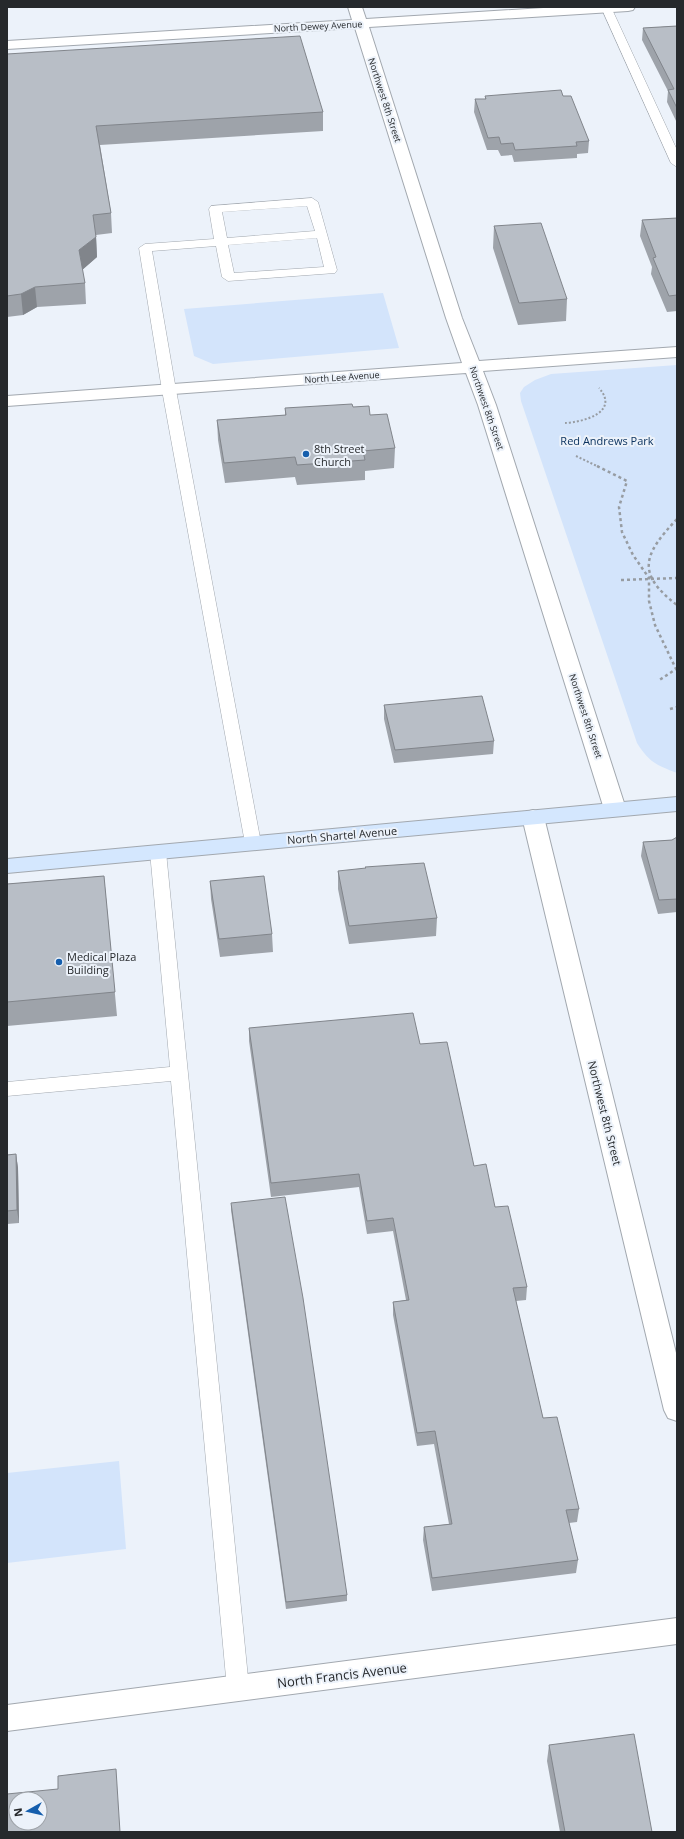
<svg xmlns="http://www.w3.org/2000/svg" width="684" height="1839" font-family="'Open Sans',sans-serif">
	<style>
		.green { fill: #d3e4fb }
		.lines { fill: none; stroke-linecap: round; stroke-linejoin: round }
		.lane-casing { stroke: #a2a8af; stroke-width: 1 }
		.street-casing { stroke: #a2a8af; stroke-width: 2 }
		.secondary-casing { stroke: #a2a8af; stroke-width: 2 }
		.path-far1 { stroke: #979ca2; stroke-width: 2; stroke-dasharray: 2 2; stroke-linecap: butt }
		.path { stroke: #979ca2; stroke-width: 2.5; stroke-dasharray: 3 3; stroke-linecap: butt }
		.lane { fill: #fff; fill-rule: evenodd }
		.street { fill: #fff; fill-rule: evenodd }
		.secondary { fill: #d4e7fe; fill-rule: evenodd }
		.wall { fill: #9ea3aa }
		.shaded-wall { fill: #81858b }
		.building { fill: #b8bec6; stroke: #81858b; fill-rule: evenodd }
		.poi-dot { fill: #155ead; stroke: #ecf2fa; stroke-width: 1.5 }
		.labels { text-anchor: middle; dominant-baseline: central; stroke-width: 4; stroke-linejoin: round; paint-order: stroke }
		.far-street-label { font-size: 9px; fill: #26292c; stroke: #ecf2fa }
		.park-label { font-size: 11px; fill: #0e3561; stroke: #ecf2fa }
		.poi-label { font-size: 11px; fill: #26292c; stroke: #ecf2fa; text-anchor: start }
		.street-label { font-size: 11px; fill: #26292c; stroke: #ecf2fa }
		.near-street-label { font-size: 13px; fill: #26292c; stroke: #ecf2fa }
	</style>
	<rect width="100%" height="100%" fill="#ecf2fa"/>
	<!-- green -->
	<path class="green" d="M383,293L399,348L213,364L194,356L184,309Z
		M677,365V773C656,765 649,762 637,743L521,401L520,393L524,387L535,380L551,374Z
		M119,1461L126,1549L7,1563V1473Z"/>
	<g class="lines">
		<defs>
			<path id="lane" d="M601,7H611L677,150V167L671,163Z
				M312,198L318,202L337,270L335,273L228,281L222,277L216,246L152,251L176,390L261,843L259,847L253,849L247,847L245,843L162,390L139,248L145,244L214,239L209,209L211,206ZM307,206L315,231L227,238L222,212ZM317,238L324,267L234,273L228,245Z
				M158,846L164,848L166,852L249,1688L246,1695L238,1698L230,1695L227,1688L171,1081L7,1096V1082L170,1067L150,852L152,848Z"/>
			<path id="street" d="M348,7H362L366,19L559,7H635L633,10L628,11L369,27L462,318L479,361L677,347V357L483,371L496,405L626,809L622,814L615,816L608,814L604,809L478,405L466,373L7,406V396L462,363L446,318L355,28L7,49V41L352,20Z
				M533,810L540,812L544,817L677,1357V1421L668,1418L664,1410L522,817L526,812Z
				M677,1618V1644L7,1731V1705Z"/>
			<path id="secondary" d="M677,797V811L7,873V859Z"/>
		</defs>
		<!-- lane casing -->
		<use href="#lane" class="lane-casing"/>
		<!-- street casing -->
		<use href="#street" class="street-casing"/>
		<!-- secondary casing -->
		<use href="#secondary" class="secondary-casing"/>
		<!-- path-far1 -->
		<path class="path-far1" d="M565,423C584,422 620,412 599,388
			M576,456L599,467"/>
		<!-- path -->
		<path class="path" d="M597,466L627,481L619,507L622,532L633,555L649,578V601L655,625L676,669L658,681
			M677,519C644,554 635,573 677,605
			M621,580L677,578
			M670,709L677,707"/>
		<!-- lane -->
		<use href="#lane" class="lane"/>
		<!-- street -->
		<use href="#street" class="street"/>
		<!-- secondary -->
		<use href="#secondary" class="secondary"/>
	</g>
	<!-- wall -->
	<path class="wall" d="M677,26V123L667,102L668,91L642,40L643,28Z
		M7,54L323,112V131L100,145L111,213L112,233L96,235L97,257L82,270L85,283L86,304L37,307L23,315L7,317Z
		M485,96H563L589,141L588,153L577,154V158L514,162L512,155L501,156L498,150H487L474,112L475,99H485Z
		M677,218V311L667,312L651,274L652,267L640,236L642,220Z
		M494,226L567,299L566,321L518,325L493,248Z
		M353,407L370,415L395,448L394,468L365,471V480L297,485L295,477L225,483L218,440L217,420L285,415V408Z
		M384,705L494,741L493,754L394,763L384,719Z
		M677,837V912L658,914L641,856L643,842L672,840Z
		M338,871L437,918L436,936L349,944L338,889Z
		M104,876L117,1016L7,1026V884Z
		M210,881L272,934L273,952L220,957L211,899Z
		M249,1028L420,1044L474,1166L495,1207L527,1287L526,1300L516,1301L543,1418L579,1509L577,1522L569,1523L578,1560L576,1573L432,1591L423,1540L424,1527L449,1524L434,1444L417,1446L393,1315V1302L406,1300L393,1231L367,1234L359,1187L271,1197L249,1041Z
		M16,1154L18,1168L19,1223L7,1224V1155Z
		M231,1203L347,1595V1601L286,1609L231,1210Z
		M549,1745L652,1832H560L547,1761Z"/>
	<!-- shaded-wall -->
	<path class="shaded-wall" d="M96,237L97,257L81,271L79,250Z
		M35,287L37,307L23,315L21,294Z
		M16,1154L18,1168L19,1223L17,1210Z"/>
	<!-- building -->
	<path class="building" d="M677,26V108L668,90L674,89L643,28Z
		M300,36L323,112L96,126L111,213L93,215L96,237L79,250L85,283L35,287L21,294L7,296V54Z
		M561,90L563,96H571L589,141L576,142L577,146L515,150L513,143L501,144L499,137L488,138L475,99H486L485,96Z
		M677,218V295L669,296L653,258L656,257L642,220Z
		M541,223L567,299L519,303L494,226Z
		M352,404L353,407L369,406L370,415L387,414L395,448L363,451L365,460L297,465L295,457L224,463L217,420L286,415L285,408Z
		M482,696L494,741L395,750L384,705Z
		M677,837V899L659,900L643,842L672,840Z
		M424,863L437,918L349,926L338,871L366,868L365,867Z
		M104,876L115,992L7,1002V884Z
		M264,876L272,934L219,939L210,881Z
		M413,1013L420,1044L447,1042L474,1166L486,1164L495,1207L508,1206L527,1287L513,1288L543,1418L557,1417L579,1509L566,1510L578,1560L432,1578L424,1527L452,1524L435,1431L417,1433L393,1302L409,1300L393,1218L367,1221L359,1174L271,1183L249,1028Z
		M16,1154L17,1210L7,1211V1155Z
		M285,1197L303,1298L347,1595L286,1602L231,1203Z
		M634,1734L652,1832H565L549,1745Z
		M116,1769L120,1832H7V1794L58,1789V1776ZM16,1799H40V1823H16Z"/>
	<!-- markers -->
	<g class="poi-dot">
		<circle cx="306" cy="454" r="4"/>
		<circle cx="59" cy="962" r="4"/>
	</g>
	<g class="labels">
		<!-- far-street labels -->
		<g class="far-street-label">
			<text transform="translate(318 26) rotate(-3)">North Dewey Avenue</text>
			<text transform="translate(385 100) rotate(72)">Northwest 8th Street</text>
			<text transform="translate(342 377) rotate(-4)">North Lee Avenue</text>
			<text transform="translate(487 408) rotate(71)">Northwest 8th Street</text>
			<text transform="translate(586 716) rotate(72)">Northwest 8th Street</text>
		</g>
		<!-- park labels -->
		<g class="park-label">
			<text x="607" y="440">Red Andrews Park</text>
		</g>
		<!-- poi labels -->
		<g class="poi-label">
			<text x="314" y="448">8th Street<tspan x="314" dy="13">Church</tspan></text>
			<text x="67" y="956">Medical Plaza<tspan x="67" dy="13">Building</tspan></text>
		</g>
		<!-- street labels -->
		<g class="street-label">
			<text transform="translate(342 835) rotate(-5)">North Shartel Avenue</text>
			<text transform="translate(605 1113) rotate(76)">Northwest 8th Street</text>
		</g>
		<!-- near-street labels -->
		<g class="near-street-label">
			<text transform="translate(342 1675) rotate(-7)">North Francis Avenue</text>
		</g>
	</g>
	<!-- border -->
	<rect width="684" height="1839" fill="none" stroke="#26292c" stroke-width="16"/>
	<!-- north arrow -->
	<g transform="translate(28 1811) rotate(262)"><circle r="19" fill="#ecf2fa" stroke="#9da2a8"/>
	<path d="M0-3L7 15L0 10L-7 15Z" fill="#155ead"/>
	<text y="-6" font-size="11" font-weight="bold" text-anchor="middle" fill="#26292c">N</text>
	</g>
</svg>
